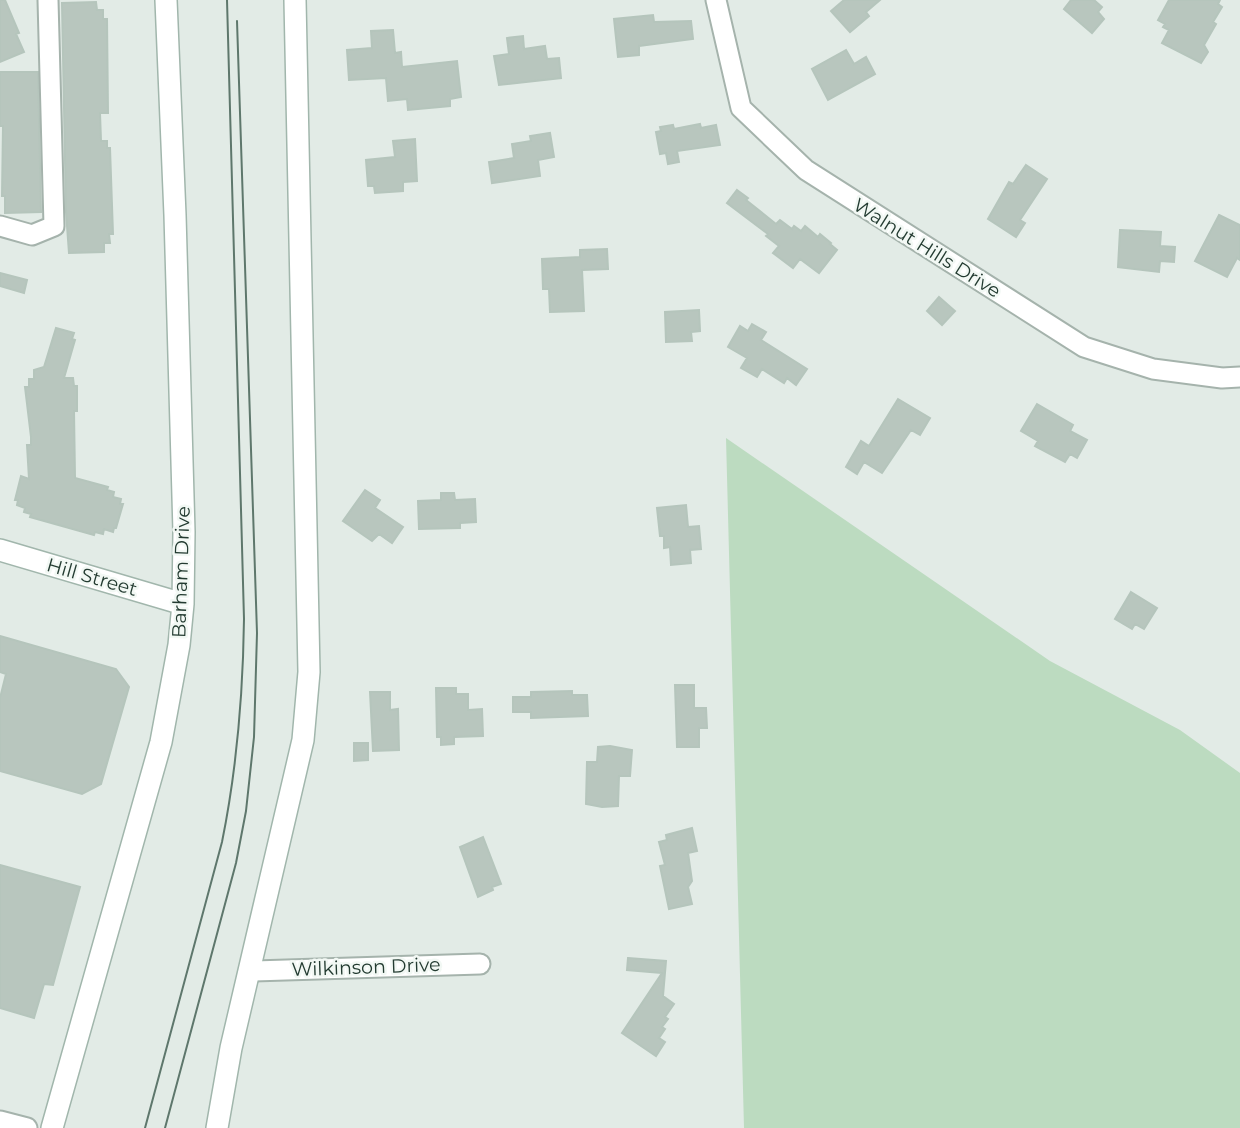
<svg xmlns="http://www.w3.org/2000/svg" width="1240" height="1128" font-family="Montserrat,sans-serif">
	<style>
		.green { fill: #bcdbc0 }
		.building { fill: #b8c6be; stroke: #b5c5bc; stroke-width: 2 }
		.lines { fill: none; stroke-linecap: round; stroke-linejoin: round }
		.street-casing { stroke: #a5b3ac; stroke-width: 23 }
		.secondary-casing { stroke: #a1b6ac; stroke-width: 24 }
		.street { stroke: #fff; stroke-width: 19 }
		.secondary { stroke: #fff; stroke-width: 21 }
		.tram { stroke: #5e776c; stroke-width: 2 }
		.labels { text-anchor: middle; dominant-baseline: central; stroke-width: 5; stroke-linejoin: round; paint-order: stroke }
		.street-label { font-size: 19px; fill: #233b31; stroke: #f2f8f4 }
	</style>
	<rect width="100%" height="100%" fill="#e2ebe6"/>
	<!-- green -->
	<path class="green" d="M726,438L1050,661L1180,730L1240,773V1128H744Z"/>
	<!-- building -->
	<path class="building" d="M0,0H5L19,33L16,34L24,52L0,62Z
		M844,0H880L866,12L869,16L850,32L831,11Z
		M1071,0H1094L1102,7L1098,12L1104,19L1092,33L1064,9Z
		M1169,0H1220L1218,4L1222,7L1213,22L1216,24L1204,45L1208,52L1201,63L1162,43L1169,30L1163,27L1165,24L1158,20Z
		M96,2L97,10H103V19H107L108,113H100L101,141H107V148H110L113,234H109L110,243H104V252L69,253L66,212L62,3Z
		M653,15L654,22L691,21L693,39L639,46V55L618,57L614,19Z
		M393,30L395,53L401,52L402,67L457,61L461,97L450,99V106L408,110L407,99L388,101L386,78L349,80L347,50L372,48L371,31Z
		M523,36L524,49L545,46L547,59L559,58L561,78L499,85L494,56L509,54L507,38Z
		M846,50L854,64L866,57L875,74L828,100L812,69Z
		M0,72H38L41,212L5,213V196H2L3,126H0Z
		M700,124L701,128L716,125L720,145L677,151L679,162L668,164L666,153L660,154L656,132L661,131L660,127L673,125L674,129Z
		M550,133L554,157L538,160L540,176L492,183L489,162L514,158L512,144L531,141L530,136Z
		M415,139L417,181L403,182V191L375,193L374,186H368L366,160L395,157L393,141Z
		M1026,165L1047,179L1020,220L1025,223L1016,237L988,219L1009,182L1013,184Z
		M737,190L748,198L746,200L776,224L780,220L792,229L794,226L801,231L805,226L818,237L820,234L831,243L830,244L837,250L819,273L800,259L793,268L773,253L779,246L766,236L768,234L727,203Z
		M1219,215L1240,225V260L1237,258L1227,277L1195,261Z
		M1120,230L1161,232L1160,246L1175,247L1174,262L1160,261L1159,272L1118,267Z
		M607,249L608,269L582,270L584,311L550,312L549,289H543L542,259L580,257V250Z
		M0,273L27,280L24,293L0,286Z
		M939,297L955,311L942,325L927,311Z
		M699,310L700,331L691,332L692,341L666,342L665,312Z
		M752,324L766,332L761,340L807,369L796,385L787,378L784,383L762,369L757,377L741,368L747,358L728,347L740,326L748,331Z
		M56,328L74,333L72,339L75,340L64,378H73L74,386H77V411H74L75,478L108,487L107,490L114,492L113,497L121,499L120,504H123L116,528H114L113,532L104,529L103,534L95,532L94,535L30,517L31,514L24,512L25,508L17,505L18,500H15L21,476L29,479L27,445H31V437L25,387H29V379H34V370L44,367Z
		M898,399L930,418L920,435L911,430L882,473L864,462L857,474L846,467L861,441L869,446Z
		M1037,404L1073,425L1070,431L1087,440L1077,458L1070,454L1065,462L1035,446L1038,441L1021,431Z
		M365,490L380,500L375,508L403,527L392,543L379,534L372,541L343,521Z
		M441,493H454L455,500L475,499L476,522L460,523V528L419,529L418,501L441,500Z
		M686,505L688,527L699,526L701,549L690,550L691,563L671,565L670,547L664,548V536H660L657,508Z
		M1131,592L1157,608L1144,629L1135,624L1132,629L1115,619Z
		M0,636L116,669L129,687L101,784L82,794L0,771V698L6,674L0,672Z
		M675,685H694V708H706L707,728H699V747H677Z
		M436,688H456V694H468V710L482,709L483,736L454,737V744L441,745V737H437Z
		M572,691V695H587L588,716L531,718V712H513V697H531V692Z
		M370,692H390V710L398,709L399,750L373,751Z
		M354,743H368V760L354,761Z
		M610,746L632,750L630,776H619L618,806L602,807L586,804L587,762H597L598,747Z
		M692,828L697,851L688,853L692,881L688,887L692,904L669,909L660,866L665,865L659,842L667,840L666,835Z
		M483,837L501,884L492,887L493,890L478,897L460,847Z
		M0,865L80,887L53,985L44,984L34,1018L0,1008Z
		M628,958L666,961L663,996L674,1004L665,1017L668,1019L662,1027L665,1029L659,1038L665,1042L656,1056L622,1033L662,973L627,970Z"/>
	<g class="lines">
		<defs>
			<path id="street" d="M716,0L741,108L806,170L1084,347L1153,369L1222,378L1240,377
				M0,226L32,235L54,226L48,0
				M251,971L480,964
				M0,1121L27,1128"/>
			<path id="secondary" d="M0,550L183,604
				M52,1128L161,742L179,645L183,604L184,532L175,215L166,0
				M217,1128L231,1048L303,740L309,672L295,0"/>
		</defs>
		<!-- street casing -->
		<use href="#street" class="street-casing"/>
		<!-- secondary casing -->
		<use href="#secondary" class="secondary-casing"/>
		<!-- street -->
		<use href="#street" class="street"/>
		<!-- secondary -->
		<use href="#secondary" class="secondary"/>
		<!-- tram -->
		<path class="tram" d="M145,1128L222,842C237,768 243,695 244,619L227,0
			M165,1128L236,863L246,811L254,737L257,633L237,21"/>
	</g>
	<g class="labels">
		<!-- street labels -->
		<g class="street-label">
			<text transform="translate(927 248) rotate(32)">Walnut Hills Drive</text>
			<text transform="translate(181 572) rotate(-88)">Barham Drive</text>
			<text transform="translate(92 577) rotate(16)">Hill Street</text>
			<text transform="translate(366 967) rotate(-2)">Wilkinson Drive</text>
		</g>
	</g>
</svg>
